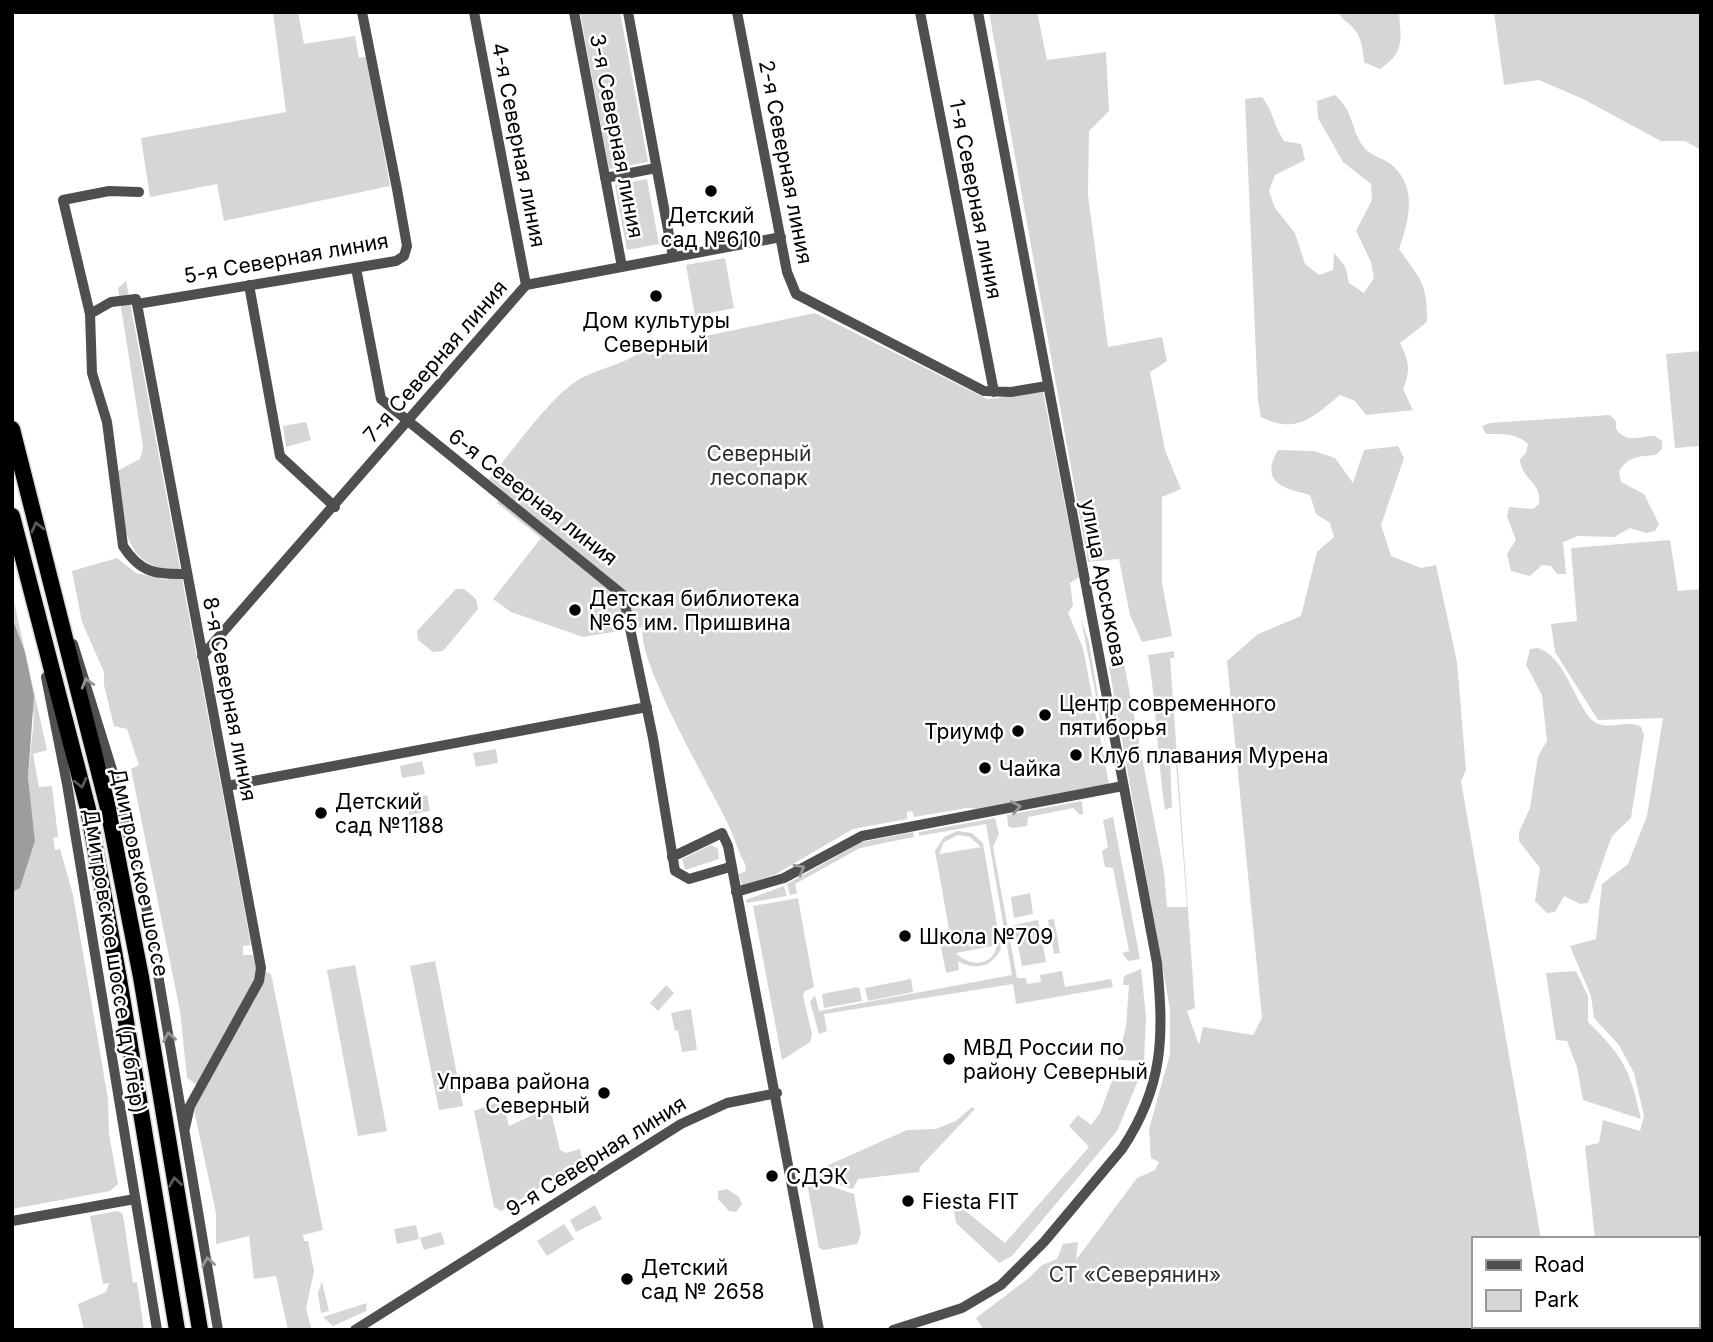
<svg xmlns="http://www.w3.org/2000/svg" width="1713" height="1342" font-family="Inter,sans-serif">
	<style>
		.green { fill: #d6d6d6; fill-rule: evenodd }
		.water { fill: #9d9d9d }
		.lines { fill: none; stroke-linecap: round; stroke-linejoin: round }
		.highway-casing { stroke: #dbdbdb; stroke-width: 19 }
		.minor { stroke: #4f4f4f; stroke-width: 10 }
		.highway { stroke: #000; stroke-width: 16 }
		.oneway { stroke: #595959 }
		.oneway2 { stroke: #959595 }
		.poi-dot { fill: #000; stroke: #fff; stroke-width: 2.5 }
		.labels { text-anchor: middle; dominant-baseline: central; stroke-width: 5; stroke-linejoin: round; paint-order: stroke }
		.street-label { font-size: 21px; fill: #000; stroke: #fff }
		.poi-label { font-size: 21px; fill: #000; stroke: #fff; text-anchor: start }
		.park-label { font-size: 21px; fill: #2d2d2d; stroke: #fff }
	</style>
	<rect width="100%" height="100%" fill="#fff"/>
	<!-- green -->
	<path class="green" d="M273,12H298L304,44L355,36L359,58L366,57L390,186L224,221L217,184L150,197L141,138L286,112Z
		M580,12H620L648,162L609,169Z
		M989,12H1037L1047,60L1106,52L1109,111L1089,131L1088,195L1108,347L1162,337L1167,361L1150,372L1165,450L1181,489L1162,497V583L1172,636L1142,642L1130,615L1119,559L1088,562Z
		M1339,12H1399C1401,40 1405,52 1380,69L1364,62C1363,51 1362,38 1354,29C1349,22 1342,21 1339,12Z
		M1494,12H1701V150L1685,141H1661L1583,99L1539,80L1504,85Z
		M1335,95C1354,112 1350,127 1363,146C1370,157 1386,158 1394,167C1418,190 1408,222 1399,249C1421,281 1427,281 1427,322L1400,343C1409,361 1411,370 1403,389L1413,410L1366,415L1355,401L1340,395C1313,417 1296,435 1261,417L1258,400L1245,99L1262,97C1273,111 1274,126 1284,141L1301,144L1305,160L1275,175L1269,191L1275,208L1295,233L1305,264L1319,275L1333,270L1334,253L1345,266L1349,283L1364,293L1374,278L1371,262L1356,231L1372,200L1371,184L1343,162L1318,118L1317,101Z
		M647,179L659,244L627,250L615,185Z
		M725,258L734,308L695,316L686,265Z
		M126,281L251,945L243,946V955H253L256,967L271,974L323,1230L303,1235L304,1241H308L314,1271L306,1308L311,1328L288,1330L276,1276L254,1279L249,1236L216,1244V1213L194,1110L199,1086L187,1078L180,1011L131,769L139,765L127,729L114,726L104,685V672L82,622L72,571L117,558L136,573L168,580L165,569C120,562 122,508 117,471L140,459L143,447L118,288Z
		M815,313L987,399L1043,392L1079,577L1070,583L1073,605L1068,613L1083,648L1109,784L980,809L967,808L914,817L912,811L907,812V819L853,829L776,874L742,886L739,874L746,871L745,864C738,851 734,837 728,824C712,790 634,657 643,627L583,637L511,612L493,599L541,538L497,503L505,493L489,479C512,452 551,395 580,379C601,367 625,365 644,349Z
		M1701,351V446L1675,448L1666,354Z
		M1610,415L1616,421V429C1627,444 1639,436 1655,436L1662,441V449L1656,455C1640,456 1626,457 1619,472L1621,482L1644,494L1659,524L1655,531L1646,533L1630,528L1614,537L1578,536L1563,542L1566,574H1557L1551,566L1542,565L1530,576L1511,571L1507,554L1516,540L1507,516L1509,507L1533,509L1539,504C1542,482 1521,479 1520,459L1526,453L1528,444C1515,432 1503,435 1486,434L1482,426L1490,423Z
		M306,422L311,440L286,447L283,426Z
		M1398,446L1404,458L1381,525L1391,556L1421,568L1436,565L1457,662L1466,770L1461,781L1541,1239H1473V1326H1557L1558,1330H978L982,1327L976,1318L1029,1278L1042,1265L1057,1259L1063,1244L1078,1242L1076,1260L1137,1178L1155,1170L1159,1162L1151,1158L1149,1129L1170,1054V1009L1109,667L1123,661L1124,663L1164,872L1167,907H1187L1176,762H1170L1172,807L1165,810C1157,757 1157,708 1148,655L1174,651V658H1170L1195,1008L1187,1011L1199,1045L1203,1027L1253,1035L1262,1018L1227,661L1258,634L1301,616L1317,552L1334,537L1330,523L1316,514L1310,495C1284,488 1259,483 1278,450L1314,451L1335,458L1353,483L1364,450Z
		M1670,540L1678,591L1701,589V1330H1639L1633,1326H1697V1239H1595L1585,1146L1599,1143L1603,1120L1640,1131L1644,1116L1634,1073L1619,1045L1594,1018L1591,996L1570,946L1596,939L1602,884L1628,864L1647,816L1663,718L1598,720L1555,652L1551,624L1577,621L1571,548Z
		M456,589H464L476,599L478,609L443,651L433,652L418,640L417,631Z
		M12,593L47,750L33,754L39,787L52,786L58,837L53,838L55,850L60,849L73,895L108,1099L109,1134L118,1184L110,1191L12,1209V892L20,888L35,841L28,777L34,718L25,652L12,617Z
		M1081,619L1089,642L1110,768Z
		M1538,648C1564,656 1573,698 1590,718C1604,734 1625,718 1641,727L1644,735L1631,818L1612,836L1588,903L1580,904L1564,896L1555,912L1547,913L1535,901L1540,868L1519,841V832L1530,808L1538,756L1547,741L1542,695L1526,665L1530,649Z
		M496,749L498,763L476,767L473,753Z
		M422,761L425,774L402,778L400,766Z
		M427,795L430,811L409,815L406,799Z
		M1082,801L1083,814L1080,815L1073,808L1028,817L1027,826L1012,828L1008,826L1007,815Z
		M1113,817L1140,959L1128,961L1122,953L1129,951L1113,868L1105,867L1102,851L1108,847L1103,820Z
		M995,818L999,834L993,847L1017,978H1026L1027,984L1041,982L1040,975L1062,971L1065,987L1111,979L1113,987L1016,1004L1013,984L824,1014L827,1031L819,1034L810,1002L815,995L819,1011L1012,975L986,824L919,836V832Z
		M957,831L972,833L983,843L1001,949C992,967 975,971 958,961L959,970L946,973L938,932L949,929L935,851L944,837ZM958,835L970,837L981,847L939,854L944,842ZM997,945C993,967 970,967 956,953Z
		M913,832L914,837L860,848L795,884L797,893L790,895L787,884L862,842Z
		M711,845L718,849L719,859L685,870L682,859Z
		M784,886L787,896L747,903L746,900Z
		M1030,893L1033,914L1014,918L1011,897Z
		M798,898L814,987L805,991L803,996L812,1034L810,1042L782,1060L753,906Z
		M1054,919L1060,953L1054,954L1048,920Z
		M1038,920L1046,962L1022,966L1014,925Z
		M435,961L463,1106L439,1110L410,966Z
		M355,965L387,1131L358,1136L327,970Z
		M1141,969L1146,1017L1144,1061L1118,1060L1126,1026L1129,985H1123L1124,976Z
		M1576,971L1588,996V1022C1624,1057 1630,1070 1641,1119L1583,1100L1577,1067L1567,1041L1556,1040L1546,973Z
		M911,979L913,992L868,1001L865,988Z
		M666,985L674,993L658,1011L650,1003Z
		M859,987L862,1001L824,1008L822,994Z
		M691,1009L697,1050L682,1052L678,1031L685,1029L675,1031L671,1013Z
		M1116,1070L1142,1071L1117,1131L1012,1256L999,1263L956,1223L952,1200L1005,1243L1089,1147L1069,1126L1078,1115L1091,1125L1100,1113Z
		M503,1100L509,1126L550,1107L560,1150L566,1153L580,1149L583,1161L501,1211L494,1207L474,1111Z
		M972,1107L975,1109L920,1167L919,1172L858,1179L853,1189L806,1175L907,1130L936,1129L956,1121Z
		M806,1178L854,1194L861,1234L857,1244L824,1250L819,1248Z
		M727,1189L739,1197L742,1204L736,1212L729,1211L718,1199V1191Z
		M595,1205L602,1219L576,1232L570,1220Z
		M117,1211L122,1213L124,1221L133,1283L137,1282L144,1330H84L78,1304L106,1292L109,1283L103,1284L90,1216Z
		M564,1224L574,1239L547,1256L537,1241Z
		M416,1225L419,1239L397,1244L394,1229Z
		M441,1232L445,1244L424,1250L420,1238Z
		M322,1282L329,1311L321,1313L318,1293Z
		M367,1303L366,1311L333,1326L323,1317Z"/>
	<!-- water -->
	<path class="water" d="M12,617L25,652L34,696L28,777L35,841L20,888L12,892Z"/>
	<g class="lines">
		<defs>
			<path id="highway" d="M12,429L107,804L141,977L200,1330
				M12,516L88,809L119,979L177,1330"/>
		</defs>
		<!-- highway casing -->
		<use href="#highway" class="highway-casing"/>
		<!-- minor -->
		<path class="minor" d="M474,12L526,285
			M574,12L622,267
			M628,12L673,257
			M737,12L787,272L796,294L984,391L1011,392L1047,386
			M920,12L994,392
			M605,178L656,168
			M139,192L109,191L63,200L90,314L92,373L107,422L123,546C141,574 156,574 187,574
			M356,268L381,399L623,595L653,738L675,871L689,879L730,867
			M249,285L280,456L335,507
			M90,314L111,302L136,299
			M73,644L114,776L148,915L218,1330
			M202,656L526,285L781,237
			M46,677L67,784L157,1330
			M227,786L647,707
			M672,857L722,833L728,846L819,1330
			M736,892L784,878L862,836L1123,786
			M185,1128L190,1106L259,981L261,968L137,304L396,261L404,256L407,246L397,189L362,12
			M12,1221L135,1199
			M355,1330L681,1124L727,1103L777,1093
			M893,1330L962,1308L1001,1285L1044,1242L1122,1149C1164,1086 1164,1036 1157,963L978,12"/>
		<!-- highway -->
		<use href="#highway" class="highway"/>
	</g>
	<!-- one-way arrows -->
	<defs><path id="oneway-chevron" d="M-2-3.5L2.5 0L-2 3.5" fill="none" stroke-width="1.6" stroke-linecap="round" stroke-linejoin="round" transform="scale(1.75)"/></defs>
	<g class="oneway">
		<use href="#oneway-chevron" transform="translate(37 527) rotate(-104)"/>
		<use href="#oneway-chevron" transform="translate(81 783) rotate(77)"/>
		<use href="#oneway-chevron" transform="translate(175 1182) rotate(-99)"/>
	</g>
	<g class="oneway2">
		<use href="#oneway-chevron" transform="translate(87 683) rotate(-107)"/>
		<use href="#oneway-chevron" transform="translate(1016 807) rotate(-11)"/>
		<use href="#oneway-chevron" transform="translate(800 869) rotate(-29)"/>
		<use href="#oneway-chevron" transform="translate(169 1037) rotate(-100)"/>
		<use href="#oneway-chevron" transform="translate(208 1262) rotate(-99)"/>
	</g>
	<!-- markers -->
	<g class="poi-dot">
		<circle cx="711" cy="191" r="7"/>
		<circle cx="656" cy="296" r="7"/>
		<circle cx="575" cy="610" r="7"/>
		<circle cx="1045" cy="715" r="7"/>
		<circle cx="1018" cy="731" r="7"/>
		<circle cx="1076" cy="755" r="7"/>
		<circle cx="985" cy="768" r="7"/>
		<circle cx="321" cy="813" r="7"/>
		<circle cx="905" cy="936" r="7"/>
		<circle cx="949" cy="1059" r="7"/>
		<circle cx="604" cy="1093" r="7"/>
		<circle cx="772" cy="1176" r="7"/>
		<circle cx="908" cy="1201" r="7"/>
		<circle cx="627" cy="1279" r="7"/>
	</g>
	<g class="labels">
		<!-- street labels -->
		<g class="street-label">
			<text transform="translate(617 136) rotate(79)">3-я Северная линия</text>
			<text transform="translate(519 145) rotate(79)">4-я Северная линия</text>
			<text transform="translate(786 162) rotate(79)">2-я Северная линия</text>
			<text transform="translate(976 199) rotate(79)">1-я Северная линия</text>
			<text transform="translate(286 258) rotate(-10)">5-я Северная линия</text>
			<text transform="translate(435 361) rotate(-49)">7-я Северная линия</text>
			<text transform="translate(533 497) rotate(38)">6-я Северная линия</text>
			<text transform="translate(1104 583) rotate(79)">улица Арсюкова</text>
			<text transform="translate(230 699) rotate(79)">8-я Северная линия</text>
			<text transform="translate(140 872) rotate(78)">Дмитровское шоссе</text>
			<text transform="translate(115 961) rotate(81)">Дмитровское шоссе (дублёр)</text>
			<text transform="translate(596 1156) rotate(-32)">9-я Северная линия</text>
		</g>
		<!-- poi labels -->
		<g class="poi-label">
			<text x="711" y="215" text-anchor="middle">Детский<tspan x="711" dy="24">сад №610</tspan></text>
			<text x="656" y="320" text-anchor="middle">Дом культуры<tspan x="656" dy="24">Северный</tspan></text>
			<text x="589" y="598">Детская библиотека<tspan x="589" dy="24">№65 им. Пришвина</tspan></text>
			<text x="1059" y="703">Центр современного<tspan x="1059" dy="24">пятиборья</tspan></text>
			<text x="1004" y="731" text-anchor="end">Триумф</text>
			<text x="1090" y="755">Клуб плавания Мурена</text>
			<text x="999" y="768">Чайка</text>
			<text x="335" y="801">Детский<tspan x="335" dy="24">сад №1188</tspan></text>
			<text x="919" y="936">Школа №709</text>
			<text x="963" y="1047">МВД России по<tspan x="963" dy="24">району Северный</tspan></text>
			<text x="590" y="1081" text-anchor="end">Управа района<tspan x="590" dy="24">Северный</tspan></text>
			<text x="786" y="1176">СДЭК</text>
			<text x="922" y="1201">Fiesta FIT</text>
			<text x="641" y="1267">Детский<tspan x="641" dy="24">сад № 2658</tspan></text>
		</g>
		<!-- park labels -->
		<g class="park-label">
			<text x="759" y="453">Северный<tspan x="759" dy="24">лесопарк</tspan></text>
			<text x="1135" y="1274">СТ «Северянин»</text>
		</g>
	</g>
	<!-- border -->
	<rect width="1713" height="1342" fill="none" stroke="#000000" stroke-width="28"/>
	<!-- legend -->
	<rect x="1472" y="1237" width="228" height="91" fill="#ffffff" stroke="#999999" stroke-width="2"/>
	<rect x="1486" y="1260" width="35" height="10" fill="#4f4f4f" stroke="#999999" stroke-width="2"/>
	<text x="1534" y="1272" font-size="21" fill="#000000">Road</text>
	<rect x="1486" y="1290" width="35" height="21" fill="#d6d6d6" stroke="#999999" stroke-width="2"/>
	<text x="1534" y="1307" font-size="21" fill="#000000">Park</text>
</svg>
